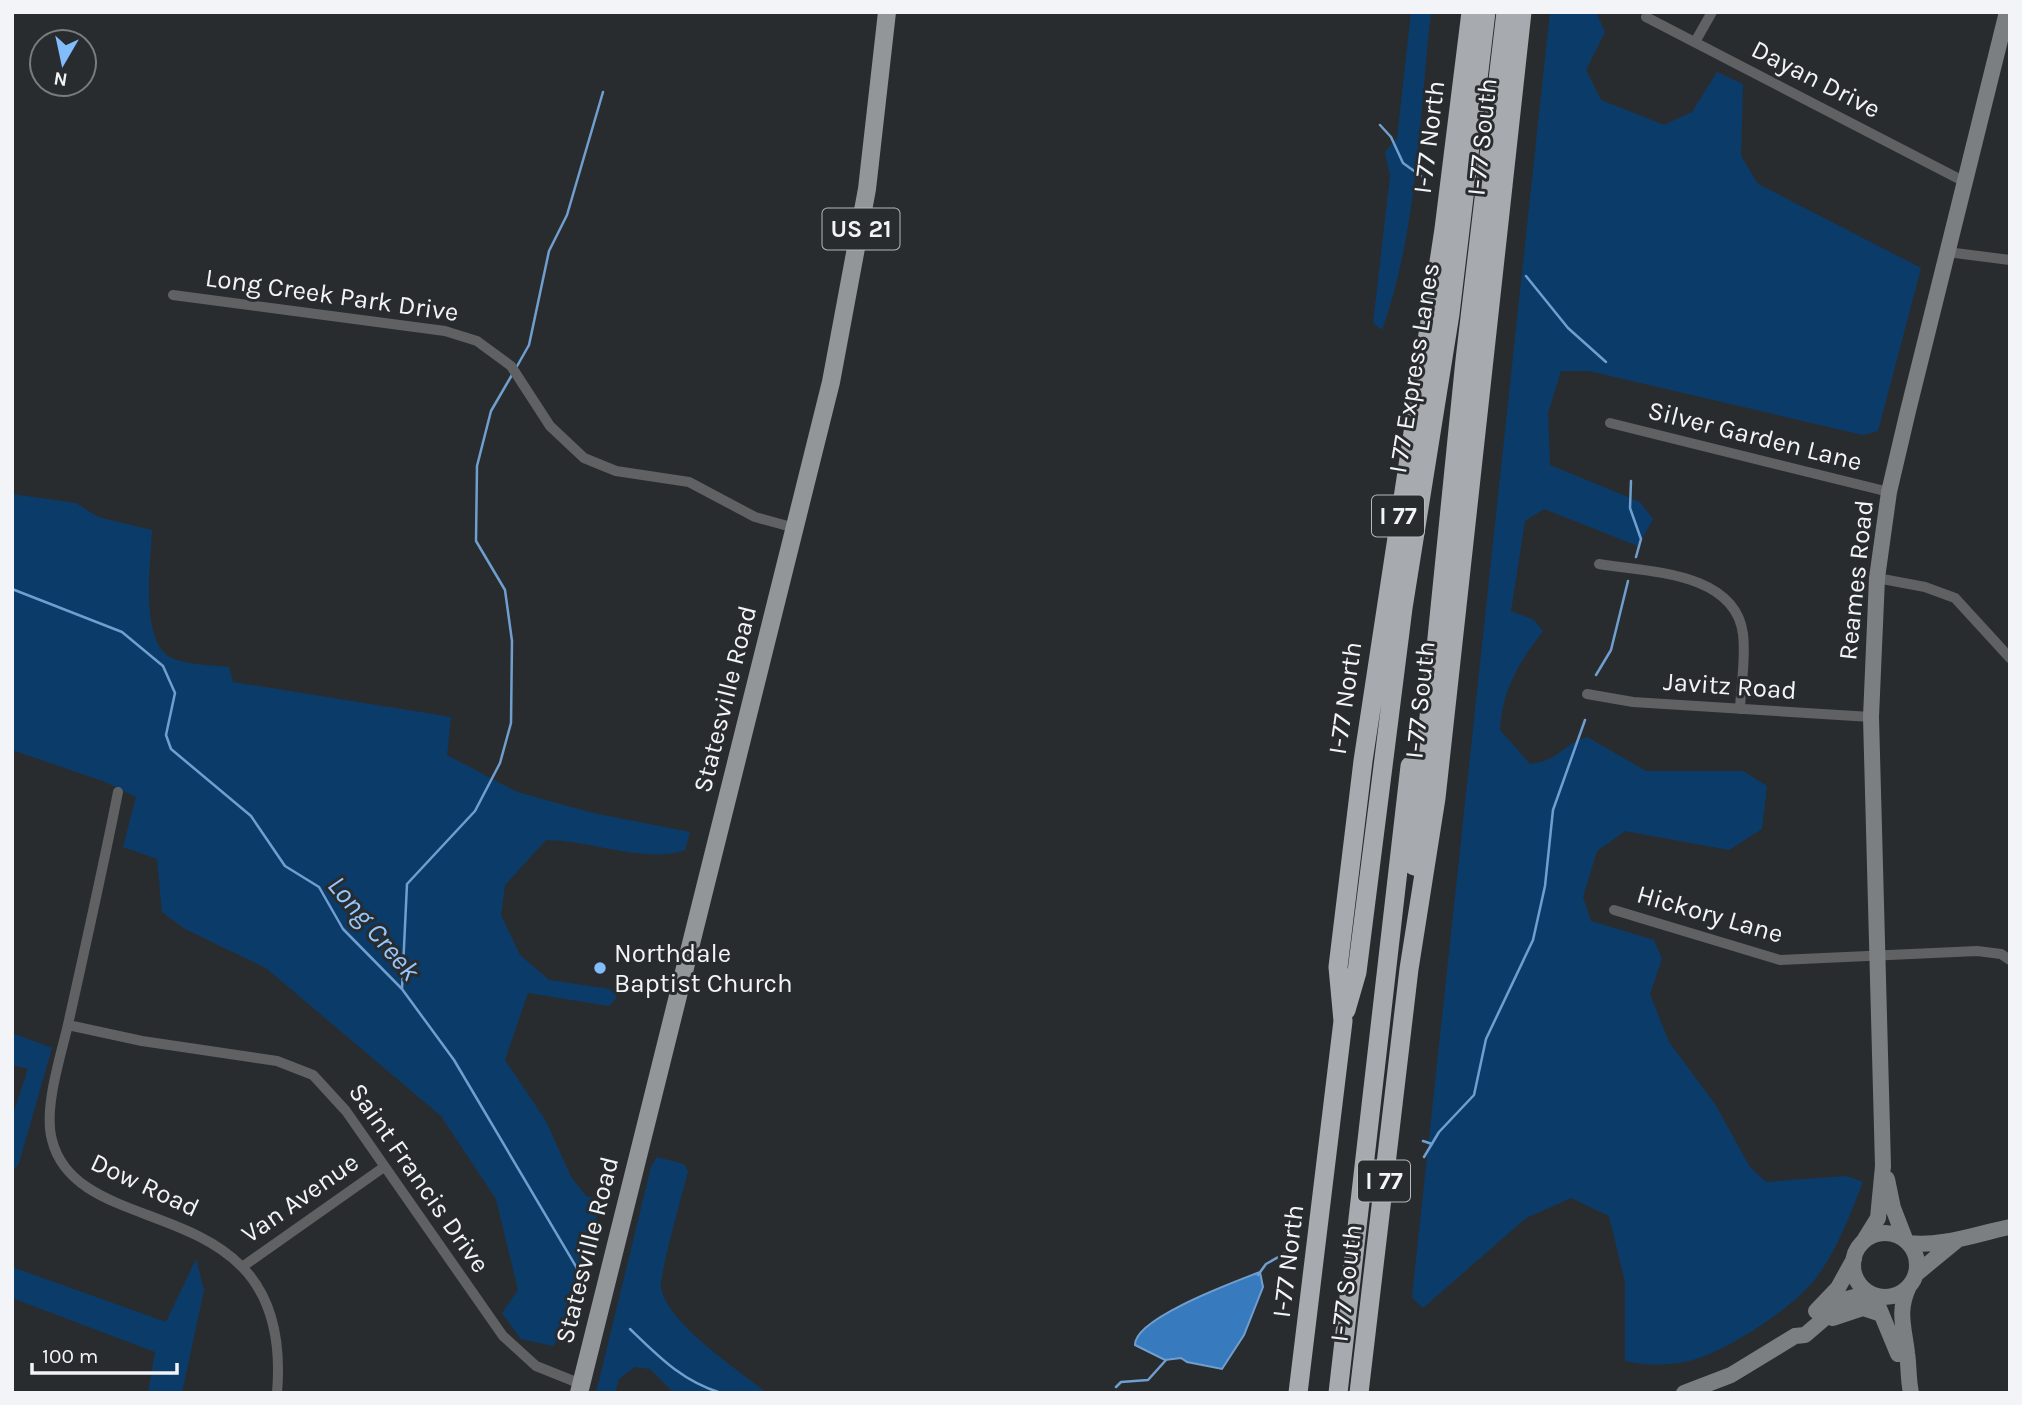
<svg xmlns="http://www.w3.org/2000/svg" width="2022" height="1405" font-family="Karla,sans-serif">
	<style>
		.green { fill: #0b3c69 }
		.water { fill: #387abe; stroke: #709fcf; stroke-width: 2 }
		.lines { fill: none; stroke-linecap: round; stroke-linejoin: round }
		.stream { stroke: #709fcf; stroke-width: 2.5 }
		.minor { stroke: #5f6163; stroke-width: 10 }
		.secondary { stroke: #7c7f82; stroke-width: 16 }
		.primary { stroke: #939699; stroke-width: 18 }
		.motorway { stroke: #a7abaf; stroke-width: 19 }
		.poi-dot { fill: #83bcfb; stroke: #292c2f; stroke-width: 2.5 }
		.labels { text-anchor: middle; dominant-baseline: central; stroke-width: 6; stroke-linejoin: round; paint-order: stroke }
		.shield { fill: #292c2f; stroke: #b6b8bb; stroke-width: 2 }
		.shield-label { font-size: 24px; font-weight: bold; fill: #f2f4f7 }
		.street-label { font-size: 26px; fill: #f2f4f7; stroke: #292c2f }
		.poi-label { font-size: 26px; fill: #f2f4f7; stroke: #292c2f; text-anchor: start }
		.water-label { font-size: 28px; font-style: italic; fill: #95c6fc; stroke: #292c2f }
	</style>
	<rect width="100%" height="100%" fill="#292c2f"/>
	<!-- green -->
	<path class="green" d="M1411,12H1431C1419,118 1418,229 1382,330L1373,323L1390,176L1385,152L1397,138Z
		M1550,12H1596L1605,32L1586,70L1601,100L1664,125L1692,112L1717,72L1743,84L1741,156L1758,184L1921,268L1878,431L1863,435L1589,371H1561L1548,413L1550,465L1640,502L1653,519L1638,546L1544,509L1525,521L1511,611L1534,620L1543,631C1519,662 1502,690 1500,730L1530,764C1559,761 1560,746 1587,737L1646,771H1743L1767,786L1762,829L1729,850L1625,831L1597,851L1583,897L1591,921L1654,940L1662,959L1650,994L1669,1042L1715,1104L1750,1167L1766,1182L1847,1176L1863,1182C1851,1213 1832,1263 1808,1287C1784,1313 1733,1346 1699,1358C1676,1366 1648,1366 1625,1361V1282L1609,1216L1571,1198L1526,1218L1423,1308L1412,1297Z
		M12,494L76,503L98,517L152,530C151,562 138,645 174,659C190,665 212,665 229,667L233,682L451,717L447,755L517,792L593,813L690,832L685,850C647,864 589,840 546,840L505,885L501,915L520,955L549,980L610,989L617,997L609,1006L528,993L505,1060L546,1121L571,1177L586,1196L601,1201L564,1330L553,1346L521,1339L502,1313L518,1290L496,1199L441,1116L266,968L185,929L162,912L157,859L123,847L136,797L103,781L12,750Z
		M12,1033L52,1048L19,1163L12,1172V1117L28,1069L12,1065Z
		M657,1157L684,1164L688,1172C683,1191 659,1276 661,1288C669,1325 737,1369 767,1393H674L650,1369L635,1367L619,1379L615,1393H596L651,1167Z
		M196,1259L204,1290L182,1393H148L155,1352L12,1298V1267L166,1322Z"/>
	<!-- water -->
	<path class="water" d="M1260,1272L1263,1287L1244,1335L1222,1369L1187,1362L1181,1358L1165,1360L1135,1345C1134,1318 1237,1281 1260,1272Z"/>
	<g class="lines">
		<!-- stream -->
		<path class="stream" d="M1380,125L1391,137L1403,163L1421,176
			M1526,276L1568,328L1606,362
			M516,368L529,345L549,251L567,215L603,92
			M1631,481L1630,508L1641,539L1636,557
			M12,589L122,632L163,666L175,693L166,735L171,749L251,816L285,866L319,887L343,929L402,989L454,1060L581,1275
			M1596,675L1611,650L1628,581
			M402,989L407,884L475,811L500,763L511,723L512,641L505,590L476,541L477,466L491,411L513,373
			M1423,1141L1432,1144
			M1424,1157L1439,1132L1474,1095L1486,1039L1533,940L1545,886L1553,810L1585,720
			M1258,1275L1266,1264L1294,1248
			M630,1329C659,1357 682,1381 721,1393
			M1116,1387L1121,1382L1148,1380L1166,1360"/>
		<!-- minor -->
		<path class="minor" d="M1646,17L1965,182
			M1695,42L1712,12
			M1947,252L2010,260
			M173,295L445,331L477,341L511,366L550,426L584,458L616,471L689,482L755,517L795,528
			M1610,423L1889,492
			M1599,564C1646,572 1735,571 1743,634C1746,658 1741,685 1740,709
			M1877,578L1925,587L1955,598L2010,658
			M1587,694L1633,702L1871,717
			M118,792C103,868 86,944 69,1020C62,1053 43,1107 52,1140C79,1248 295,1183 277,1393
			M1614,910L1780,960L1977,951L2001,954L2010,960
			M68,1025L142,1041L277,1061L313,1075L346,1111L503,1336L536,1366L581,1384
			M242,1267L384,1167"/>
		<!-- secondary -->
		<path class="secondary" d="M1887,1179L1893,1208L1905,1239
			M1853 1265a32 32 0 1 1 64 0a32 32 0 1 1-64 0Z
			M1865,1239L1878,1218L1883,1166L1871,717L1877,578L1889,492L1908,411L2007,12
			M1908,1243C1943,1247 1975,1234 2010,1227
			M1916,1274L1956,1241
			M1909,1286C1897,1311 1904,1327 1907,1353C1909,1366 1908,1379 1911,1393
			M1874,1296L1898,1354
			M1816,1311L1838,1288L1854,1259
			M1833,1318L1863,1308L1881,1314
			M1684,1393L1731,1375L1795,1336L1805,1335L1847,1299L1869,1293"/>
		<!-- primary -->
		<path class="primary" d="M579,1393L831,382L867,189L887,12"/>
		<!-- motorway -->
		<path class="motorway" d="M1414,866L1465,360L1506,12
			M1346,1010L1357,972L1403,608L1450,314L1486,12
			M1298,1393L1343,1021L1338,967L1363,761L1444,229L1471,12
			M1338,1393L1410,766
			M1359,1393L1409,969L1436,798L1522,12"/>
	</g>
	<!-- markers -->
	<circle class="poi-dot" cx="600" cy="968" r="7"/>
	<g class="labels">
		<!-- shield labels -->
		<g class="shield">
			<rect x="822.5" y="208.5" width="77" height="41" rx="5"/>
			<rect x="1372" y="495.5" width="52" height="41" rx="5"/>
			<rect x="1358" y="1160.5" width="52" height="41" rx="5"/>
		</g>
		<g class="shield-label">
			<text x="861" y="229">US 21</text>
			<text x="1398" y="516">I 77</text>
			<text x="1384" y="1181">I 77</text>
		</g>
		<!-- street labels -->
		<g class="street-label">
			<text transform="translate(1816 79) rotate(27)">Dayan Drive</text>
			<text transform="translate(1429 137) rotate(-83)">I-77 North</text>
			<text transform="translate(1482 137) rotate(-84)">I-77 South</text>
			<text transform="translate(332 295) rotate(8)">Long Creek Park Drive</text>
			<text transform="translate(1414 368) rotate(-81)">I 77 Express Lanes</text>
			<text transform="translate(1755 436) rotate(14)">Silver Garden Lane</text>
			<text transform="translate(1856 580) rotate(-84)">Reames Road</text>
			<text transform="translate(1730 686) rotate(4)">Javitz Road</text>
			<text transform="translate(1345 698) rotate(-82)">I-77 North</text>
			<text transform="translate(725 699) rotate(-76)">Statesville Road</text>
			<text transform="translate(1420 700) rotate(-84)">I-77 South</text>
			<text transform="translate(1710 914) rotate(16)">Hickory Lane</text>
			<text transform="translate(419 1178) rotate(55)">Saint Francis Drive</text>
			<text transform="translate(145 1185) rotate(25)">Dow Road</text>
			<text transform="translate(300 1198) rotate(-35)">Van Avenue</text>
			<text transform="translate(587 1250) rotate(-76)">Statesville Road</text>
			<text transform="translate(1288 1261) rotate(-83)">I-77 North</text>
			<text transform="translate(1346 1283) rotate(-83)">I-77 South</text>
		</g>
		<!-- poi labels -->
		<g class="poi-label">
			<text x="614" y="953">Northdale<tspan x="614" dy="30">Baptist Church</tspan></text>
		</g>
		<!-- water labels -->
		<g class="water-label">
			<text transform="translate(374 928) rotate(50)">Long Creek</text>
		</g>
	</g>
	<!-- border -->
	<rect width="2022" height="1405" fill="none" stroke="#f2f4f7" stroke-width="28"/>
	<!-- north arrow -->
	<g transform="translate(63 63) rotate(189)"><circle r="33" fill="#292c2f" stroke="#797c7f" stroke-width="2"/>
	<path d="M0-5L12 26L0 18L-12 26Z" fill="#83bcfb"/>
	<text y="-10" font-size="19" font-weight="bold" text-anchor="middle" fill="#f2f4f7">N</text>
	</g>
	<!-- scale -->
	<path d="M32 1363v10h145v-10" fill="none" stroke="#f2f4f7" stroke-width="3.5"/>
	<text x="42" y="1363" font-size="21" fill="#f2f4f7" stroke="#292c2f" stroke-width="5" paint-order="stroke">100 m</text>
</svg>
